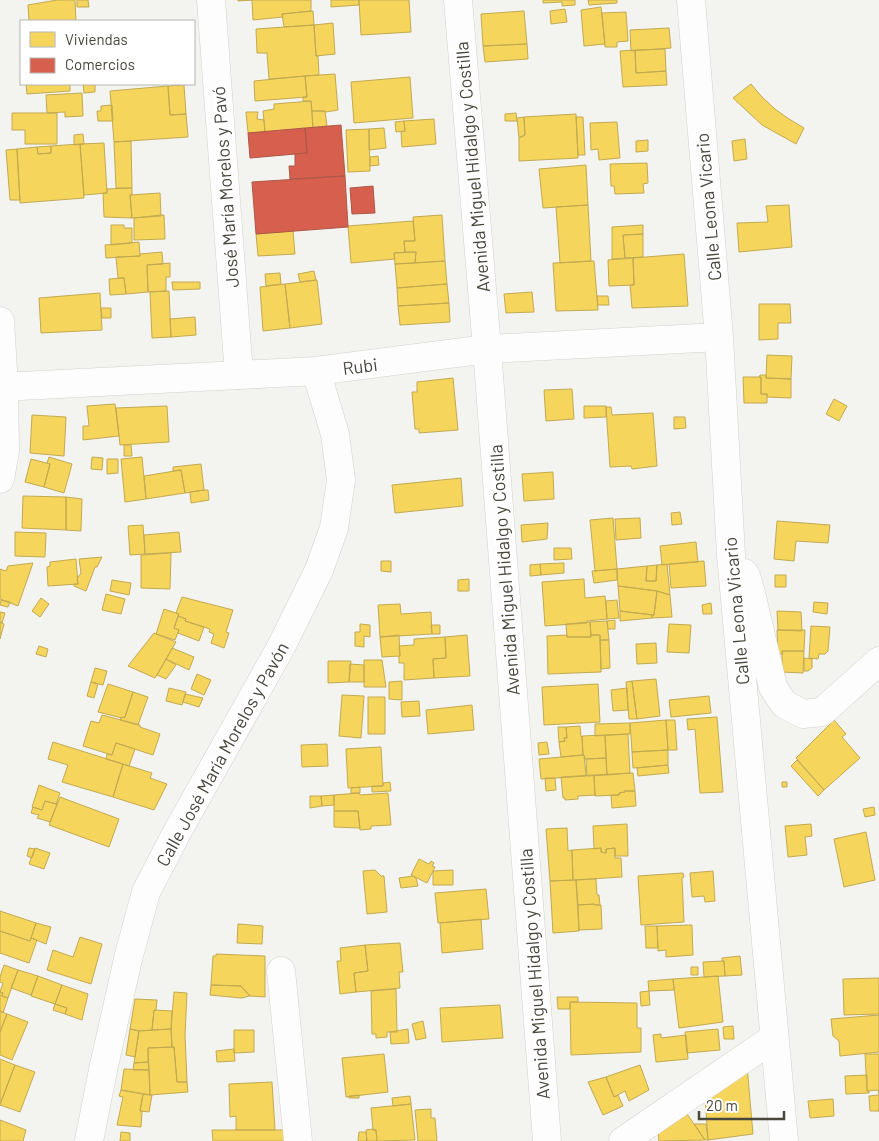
<svg xmlns="http://www.w3.org/2000/svg" width="879" height="1141" font-family="Barlow,sans-serif">
	<style>
		.homes { fill: #f6d55c; stroke: #c2aa52 }
		.shops { fill: #d6604d; stroke: #ac5848 }
		.lines { fill: none; stroke-linecap: round; stroke-linejoin: round }
		.minor-casing { stroke: #d1d1cc; stroke-width: 29 }
		.tertiary-casing { stroke: #d1d1cc; stroke-width: 29 }
		.minor { stroke: #fdfdfd; stroke-width: 28 }
		.tertiary { stroke: #fdfdfd; stroke-width: 28 }
		.labels { text-anchor: middle; dominant-baseline: central; stroke-width: 5; stroke-linejoin: round; paint-order: stroke }
		.street-label { font-size: 18px; fill: #49463b; stroke: #fff }
	</style>
	<rect width="100%" height="100%" fill="#f3f3ef"/>
	<!-- homes -->
	<path class="homes" d="M57,0H75L76,21H29L28,5Z
		M77,0H88L89,7H77Z
		M238,0H311V11L282,14L283,17L253,20L252,0L238,1Z
		M331,0H359V5L331,7Z
		M359,0H409L411,32L361,35Z
		M543,0H575V5L562,6V2L543,3Z
		M588,0H617V3L589,5Z
		M601,7L605,44L584,46L581,10Z
		M565,9L567,22L551,24L550,11Z
		M313,11L314,25L284,27L282,14Z
		M524,11L527,44L483,46L481,14Z
		M626,12L628,41L617,42V47H605L602,13Z
		M333,23L335,54L316,56L314,25Z
		M314,25L316,56H318L319,75L269,79L267,53H257L256,29Z
		M669,28L671,48L631,51L630,30Z
		M527,44L528,59L485,62L483,46Z
		M665,49L666,71L636,73L635,50Z
		M635,50L636,73L666,71L667,85L623,87L620,51Z
		M335,74L338,110L326,112L325,111H312L311,101H303V97H307L305,76Z
		M305,76L307,97L255,101L254,81Z
		M410,77L413,118L354,123L351,82Z
		M26,84H70V91L27,94Z
		M83,84H95V92L84,93Z
		M751,84L762,97L775,109L789,119L804,128L796,144L762,125L733,98Z
		M184,85L186,114L170,115L168,86Z
		M168,86L170,115L186,114L188,137L114,142L110,91Z
		M82,93L83,116L65,117V112L47,113L46,95Z
		M311,101L313,128L265,132L263,111L274,109V104Z
		M112,105L113,121H98L97,111H101V106Z
		M312,111H325L327,126L313,128Z
		M246,112H258L257,119L264,120L265,132L248,133Z
		M12,113H57V144H25V130H12Z
		M516,113L517,121H505V114Z
		M576,114L578,158L519,161V138L525,135L524,117Z
		M524,117L525,135L519,138L517,118Z
		M576,117H583L585,155H578Z
		M434,119L436,144L402,147L401,132L405,131L404,121Z
		M404,121L405,131L396,132L395,122Z
		M617,122L620,158L599,160L598,149L591,150L590,123Z
		M384,128L386,148L369,150V129Z
		M369,129L370,171L348,172L346,130Z
		M83,134L84,144L74,145V135Z
		M745,139L747,159L734,161L732,141Z
		M648,140V151L636,152V141Z
		M131,141L132,188H116L114,142Z
		M104,143L107,193L84,195L80,144Z
		M80,144L84,198L20,203L17,149L37,147L38,154L51,153V146Z
		M51,146V153L38,154L37,147Z
		M17,149L20,200H10L6,150Z
		M378,156L379,165L370,166V157Z
		M647,163L648,183L643,184L644,193L615,194L614,186H611L610,164Z
		M586,165L588,205L543,208L539,169Z
		M132,188V195H130L132,218L104,217L103,193H107V189Z
		M160,193L161,216L132,218L130,195Z
		M588,205L591,261L560,263L556,207Z
		M789,205L792,247L739,252L737,223L768,222L766,206Z
		M161,215H164L165,239L134,240V218Z
		M442,215L445,261L415,263L416,252H405L404,241H415L413,217Z
		M413,221L415,241H404L405,252L394,253L395,259L351,263L348,226Z
		M111,225H124V228H132V243L111,245Z
		M643,225V234L623,235L625,258L612,259V227Z
		M293,231L295,254L258,256L256,234Z
		M643,234V257L625,258L623,235Z
		M139,242L140,256L106,258L105,245Z
		M162,252L163,264L147,265L148,292L126,294L124,278H118L116,257L140,256V254Z
		M416,252L415,263L395,264L394,253Z
		M684,254L688,306L632,308L630,285H634L633,258Z
		M633,258L634,285L609,286L608,260Z
		M445,261L447,284L397,288L395,264Z
		M594,261L598,310L556,311L553,263Z
		M170,263V277H166V291L148,292L147,265Z
		M314,271L316,280L300,282L298,274Z
		M280,273L281,284L266,286L265,274Z
		M124,278L126,294L110,295L109,279Z
		M317,280L322,324L290,328L285,284Z
		M172,282H200V289L173,290Z
		M285,284L290,328L263,331L260,287Z
		M447,284L449,303L398,306L397,288Z
		M169,291L171,337L152,338L150,292Z
		M532,292L534,312L506,313L504,294Z
		M100,293L102,330L41,333L39,298Z
		M597,296H608L609,305H598Z
		M449,303L450,322L400,325L398,306Z
		M759,304H790L791,323H778V339L759,340Z
		M101,308H111V318H102Z
		M195,317L196,335L171,337L170,319Z
		M767,355L792,356L791,379L766,378Z
		M760,375H766V378L791,379V398L767,397V394H761V377H759Z
		M743,377H761V394H767V403H744Z
		M453,378L458,430L419,433V429H415L412,392H417V382Z
		M572,389L574,419L546,421L544,390Z
		M834,399L847,406L839,421L826,414Z
		M115,404L119,436L83,440V426H89L87,406Z
		M167,406L169,442L120,445L116,408Z
		M584,406H606V417L584,418Z
		M606,407H611L612,415L653,413L657,466L632,469L631,466L610,467Z
		M32,415L66,417L64,456L30,453Z
		M674,417H685L686,428L674,429Z
		M124,445H131L132,456H124Z
		M49,457L72,464L64,493L44,487L50,464L47,463Z
		M92,457L103,458L102,470L91,469Z
		M142,457L146,499L125,502L121,459Z
		M31,459L50,464L44,487L25,482Z
		M107,459H118V473L107,474Z
		M201,464L204,490L185,493L181,470L173,471V467Z
		M181,470L185,493L146,499L144,476Z
		M553,472L554,499L524,501L522,474Z
		M461,478L463,506L395,513L392,485Z
		M204,490H208L209,500L191,503L190,492Z
		M23,496L66,497V530L22,528Z
		M66,497L82,499L81,531L66,530Z
		M680,512L682,524L672,525L671,513Z
		M613,518L617,569L595,571L590,520Z
		M640,518L641,538L616,540L615,519Z
		M777,521L830,525L828,543L796,541L794,561L774,559Z
		M548,523L547,539L522,542L521,525Z
		M143,525L145,554L130,555L128,526Z
		M15,532L46,533L45,557L15,556Z
		M179,532L181,552L145,554L144,535Z
		M696,542L698,562L662,565L660,546Z
		M554,548H571L572,559L554,560Z
		M171,553L170,589L141,588V555Z
		M102,557L97,567H95L86,591L74,586V584H78L77,579L81,573L79,559Z
		M76,559L78,584L48,586L47,567L50,566V562Z
		M381,561H391V572L381,571Z
		M704,561L706,586L671,588L669,564Z
		M33,563L18,606L0,599V569L6,571L8,566Z
		M564,563V573L541,575L540,564Z
		M540,564L541,575L530,576V565Z
		M667,564L670,595L657,591L618,586L617,569L647,566L646,581H656L657,565Z
		M657,565L656,581H646L647,566Z
		M617,569V580L594,583L592,571Z
		M775,575H786V587H775Z
		M469,579V591H458V580Z
		M584,579L585,598L605,596L607,619L587,621V623L545,626L542,582Z
		M112,580L131,583L129,595L110,591Z
		M618,586L657,591L654,615L620,611Z
		M657,591L670,595L672,617L652,618V615H654Z
		M106,594L125,599L121,614L102,610Z
		M182,597L233,610L226,632L229,633L224,648L211,643L214,634L209,632L210,629L185,621L186,619L178,616L179,614L176,613Z
		M41,598L49,604L40,617L32,611Z
		M1,600L10,602L8,607L0,605Z
		M617,600L619,618L607,619L606,601Z
		M814,602L828,603L827,614L813,612Z
		M711,603L712,614H703L702,605Z
		M400,604L401,614L431,612L432,634L380,637L378,605Z
		M164,609L179,614L174,628L179,630L175,640L156,634Z
		M620,611L652,615V618L620,621Z
		M777,611L801,612L802,631L778,630Z
		M0,612L5,613L2,623L0,622Z
		M178,616L186,619L185,621L204,627L199,641L178,633L179,630L174,628Z
		M615,620V629H608L607,621Z
		M607,621L609,640H600V635H591L590,622Z
		M0,622L4,624L0,639Z
		M590,622L591,637H567L566,624Z
		M360,624L370,625V637L364,636V647L355,646V632H360Z
		M669,624L691,625L689,653L667,652Z
		M431,625H440V634H432Z
		M811,626L830,627L828,651L825,654H819L818,659L809,658Z
		M777,630H805L804,651H782L783,654H778Z
		M154,633L176,642L155,678L128,666Z
		M399,635L400,656L382,657L380,637Z
		M467,635L470,676L434,678L433,659L446,658L445,637Z
		M567,635V637H591V635H600L601,672L548,674L547,636Z
		M445,637L446,658L433,659L434,678L404,680V663H399V656H400L399,646L414,645V639Z
		M600,640H609L610,668L601,669Z
		M656,643L657,663L637,664L636,644Z
		M39,646L48,649L46,657L36,654Z
		M172,648L194,657L189,670L166,659Z
		M782,651H804L803,673L782,672Z
		M804,658L812,659V668L808,671H804Z
		M166,659L176,665L166,679L157,675Z
		M364,660H382L386,687H364Z
		M328,661H351L349,682L328,683Z
		M350,664L364,665V682H349Z
		M95,668L107,671L103,685L91,682Z
		M197,674L211,680L204,695L191,689Z
		M656,679L660,716L637,719L632,681Z
		M402,681V700L389,699V682Z
		M632,681L637,719H629L626,682Z
		M91,682L98,684L94,698L87,696Z
		M108,684L133,692L125,717H123L122,718L98,712Z
		M598,684L600,722L544,725L542,687Z
		M169,688L186,692L182,705L166,701Z
		M627,688L628,710L613,711L611,690Z
		M133,692L148,697L138,725L120,720L121,718H122L123,717H125Z
		M185,694L203,698L199,707L183,702Z
		M342,695L364,696L361,738L339,736Z
		M709,696L711,713L671,717L669,700Z
		M368,697H385V734H368Z
		M419,701L420,716L402,717L401,702Z
		M472,705L474,730L428,734L426,710Z
		M102,715L140,725V727L160,734L153,755L116,743L112,755L83,746L91,721L99,723Z
		M717,717L723,792L700,793L695,729L688,730L687,719Z
		M666,720H675L677,750H668Z
		M666,720L668,750L632,752L630,723Z
		M834,720L846,734L842,737L860,758L824,790L796,758Z
		M630,723V734L595,736V724Z
		M580,726L581,737L582,736L583,755L561,757L559,742L565,741L564,738H567L566,727Z
		M558,727H566L567,738H564L565,741L559,742Z
		M628,734L630,773L607,775L605,735Z
		M605,735L606,758L585,759L584,755H583L582,736Z
		M53,742L123,764L113,797L62,782L68,765L48,759Z
		M547,742L549,754L539,755L538,743Z
		M116,743L135,749L129,766L106,759L107,754L112,755Z
		M327,744L328,766L302,767L301,745Z
		M381,747L383,786L348,788L346,749Z
		M668,750V765L633,768L632,752Z
		M584,755L586,776L541,779L539,759Z
		M606,758L607,775L587,776L586,759Z
		M797,760L824,790L818,796L791,766Z
		M123,764L152,773L150,778L167,784L154,810L113,797Z
		M668,765L669,773L638,776L637,768Z
		M633,773L635,791H624L625,792L619,793V795L595,796L594,775Z
		M594,775L595,795L578,796V799L565,800V798H563L561,777Z
		M545,778H555L556,790L546,791Z
		M390,782L391,791L372,792V786H383V783Z
		M782,782H787V787H782Z
		M39,785L60,793L56,804L45,801L42,810L32,807Z
		M360,787V793H351V788Z
		M624,791H635L636,806L612,808L611,795H619V793L625,792Z
		M359,793L360,795L388,793L391,825L371,826V829L360,830L358,811H334V795Z
		M334,795V805L322,806L321,796Z
		M310,796H321L322,806L310,808Z
		M60,797L119,819L109,847L49,825Z
		M45,801L57,804L50,822L37,818L39,815L31,813L33,807L42,810Z
		M874,807L875,815L865,817L863,809Z
		M334,811H358L360,828L334,827Z
		M627,824L628,856H615V848L606,849V853L601,852V848L594,849L593,826Z
		M811,824L812,836L805,837L807,855L788,857L785,826Z
		M567,828L568,851L572,850L573,880L550,881L546,829Z
		M866,832L875,880L844,887L834,839Z
		M29,848L35,849L32,858L27,856Z
		M35,848L50,853L44,869L29,864Z
		M601,848V852L606,853V849L615,848V858H621L622,877L573,880L572,850Z
		M419,859L429,864L431,861L434,863L432,866L435,867L427,883L411,875Z
		M375,870L381,876H384L387,912L367,914L363,871Z
		M453,870V885H433V871Z
		M713,871L715,901L705,902L704,896L692,897L690,873Z
		M683,873L684,877L682,878L684,922L641,925L638,876Z
		M413,876L416,878L418,886L401,888L399,878Z
		M596,879L597,895H599L600,905H595L594,904L578,905L576,880Z
		M576,880L579,931L553,933L550,881Z
		M486,889L489,919L438,923L435,893Z
		M594,904L595,905H601L602,929L579,930L578,905Z
		M0,911L36,923L30,941L0,931Z
		M481,919L483,949L442,953L440,923Z
		M36,923L51,927L46,944L31,938Z
		M238,924L263,926L262,944L237,943Z
		M692,925L693,955L666,957V950L658,951L657,926Z
		M645,926H657L658,948H646Z
		M0,931L30,941L31,938L37,940L29,963L0,953Z
		M80,937L102,944L91,984L47,970L53,950L73,957Z
		M400,943L403,972H399L400,988L356,992L354,973L368,971L365,945Z
		M365,945L368,971L354,973L356,992L340,994L337,961H341L340,948Z
		M216,954L265,956V997L250,996L241,986L211,985L213,956H216Z
		M740,956L742,975L725,976L724,961H722V958Z
		M724,961L725,976L704,977L703,962Z
		M4,965L18,970L8,998L2,996L3,993L0,992L3,983L0,982V977Z
		M691,967H698V975H691Z
		M18,970L38,976L31,995L11,988Z
		M38,976L62,985L55,1004L31,996Z
		M718,976L723,1022L679,1028L673,979Z
		M879,978V1014L844,1015L843,979Z
		M673,979L674,990L649,991L648,981Z
		M62,985L88,994L82,1020L65,1014L67,1008L55,1004Z
		M211,985L241,986L250,996L241,998L210,995Z
		M396,989L397,1032H387V1037L376,1038V1034H372L371,991Z
		M649,991L650,1005L641,1006L640,992Z
		M0,992L3,993L2,996L8,998L3,1013L0,1011Z
		M174,992L187,993L185,1035L187,1082H177L174,1047H172L171,1029Z
		M557,997H578V1002H570V1009H558Z
		M135,999L157,1000L156,1010H154L152,1030L139,1031L130,1029Z
		M570,1002L637,1003V1028H641V1052L571,1055Z
		M55,1004L67,1008L65,1014L53,1010Z
		M500,1005L503,1038L442,1042L440,1008Z
		M154,1010L172,1011L171,1029L152,1030Z
		M0,1011L7,1014L0,1032Z
		M7,1014L28,1022L12,1060L0,1055V1032Z
		M879,1015V1052L840,1056L839,1041L833,1036L831,1019Z
		M423,1021L426,1038L416,1040L412,1024Z
		M733,1026L734,1039H724L723,1027Z
		M130,1029L139,1031L135,1057L126,1055Z
		M171,1029L172,1047L148,1048V1062L134,1063L139,1031Z
		M408,1029L409,1043L391,1044L390,1032Z
		M718,1029L720,1050L687,1053L685,1032Z
		M234,1030H254V1052L234,1053Z
		M661,1034V1038L686,1035L688,1059L656,1062L653,1035Z
		M174,1047L177,1082H187L188,1092L150,1095L148,1048Z
		M234,1049L235,1061L217,1062L216,1051Z
		M384,1054L388,1092L346,1097L342,1058Z
		M865,1054H879V1095L878,1090L867,1091Z
		M0,1059L15,1065L0,1104Z
		M148,1062L149,1070H133L134,1063Z
		M15,1065L35,1072L20,1112L0,1105Z
		M640,1065L649,1090L629,1101L625,1091L614,1097L606,1077Z
		M747,1066L753,1134L708,1140L705,1097Z
		M124,1069L149,1070L150,1095L121,1090Z
		M867,1075V1091H869V1093L846,1094L845,1076Z
		M606,1077L614,1097L618,1095L623,1106L603,1115L588,1082Z
		M272,1082L275,1130H236V1116L230,1117L229,1084Z
		M121,1090L143,1094L140,1111H142L141,1127L117,1125L123,1097L119,1096Z
		M143,1094L152,1095L149,1112L140,1111Z
		M359,1095V1098H349V1096Z
		M879,1095V1111H870L869,1096Z
		M410,1096L411,1104L393,1106L392,1098Z
		M833,1099L834,1116L810,1118L808,1101Z
		M411,1104L415,1140L377,1141L376,1130H373L371,1108Z
		M431,1109V1118H435L437,1141H418L415,1110Z
		M685,1111L705,1140L659,1141L658,1131Z
		M0,1120L26,1130L23,1141H0Z
		M694,1124H706L708,1140H705Z
		M373,1129V1130H376L377,1141H367L366,1130Z
		M212,1130H286L287,1141H213Z
		M121,1132L130,1133V1141H120Z
		M359,1132H366L367,1141H358Z"/>
	<!-- shops -->
	<path class="shops" d="M341,125L345,176L290,179L289,166H295V154L307,153L305,128Z
		M305,128L307,153L250,158L248,133Z
		M345,176L348,227L256,234L252,182Z
		M373,186L375,213L352,214L350,188Z"/>
	<g class="lines">
		<defs>
			<path id="minor" d="M458,0L487,349L719,337
				M691,0L719,337L731,555L784,1141
				M0,321L4,386L5,451L0,479
				M0,387L239,375
				M744,573L746,576L751,593L773,687L784,704L803,714L822,712L879,661
				M281,971L298,1141
				M623,1141L774,1038"/>
			<path id="tertiary" d="M211,0L239,375L316,371L487,349L547,1141
				M89,1141L103,1070L128,959L146,892L176,834L281,647L319,570L334,528L341,480L335,434L316,371"/>
		</defs>
		<!-- minor casing -->
		<use href="#minor" class="minor-casing"/>
		<!-- tertiary casing -->
		<use href="#tertiary" class="tertiary-casing"/>
		<!-- minor -->
		<use href="#minor" class="minor"/>
		<!-- tertiary -->
		<use href="#tertiary" class="tertiary"/>
	</g>
	<g class="labels">
		<!-- street labels -->
		<g class="street-label">
			<text transform="translate(472 167) rotate(-95)">Avenida Miguel Hidalgo y Costilla</text>
			<text transform="translate(225 187) rotate(-94)">José María Morelos y Pavó</text>
			<text transform="translate(708 207) rotate(-95)">Calle Leona Vicario</text>
			<text transform="translate(360 366) rotate(-7)">Rubi</text>
			<text transform="translate(504 570) rotate(-94)">Avenida Miguel Hidalgo y Costilla</text>
			<text transform="translate(736 611) rotate(-95)">Calle Leona Vicario</text>
			<text transform="translate(222 754) rotate(-61)">Calle José María Morelos y Pavón</text>
			<text transform="translate(534 974) rotate(-94)">Avenida Miguel Hidalgo y Costilla</text>
		</g>
	</g>
	<!-- legend -->
	<rect x="20" y="20" width="175" height="65" fill="#ffffff" stroke="#b6b5b1"/>
	<rect x="30" y="32" width="25" height="15" fill="#f6d55c" stroke="#b6b5b1"/>
	<text x="65" y="45" font-size="15" fill="#49463b">Viviendas</text>
	<rect x="30" y="58" width="25" height="15" fill="#d6604d" stroke="#b6b5b1"/>
	<text x="65" y="70" font-size="15" fill="#49463b">Comercios</text>
	<!-- scale -->
	<path d="M699 1111v8h85v-8" fill="none" stroke="#49463b" stroke-width="2.5"/>
	<text x="706" y="1111" font-size="15" fill="#49463b" stroke="#ffffff" stroke-width="4" paint-order="stroke">20 m</text>
</svg>
